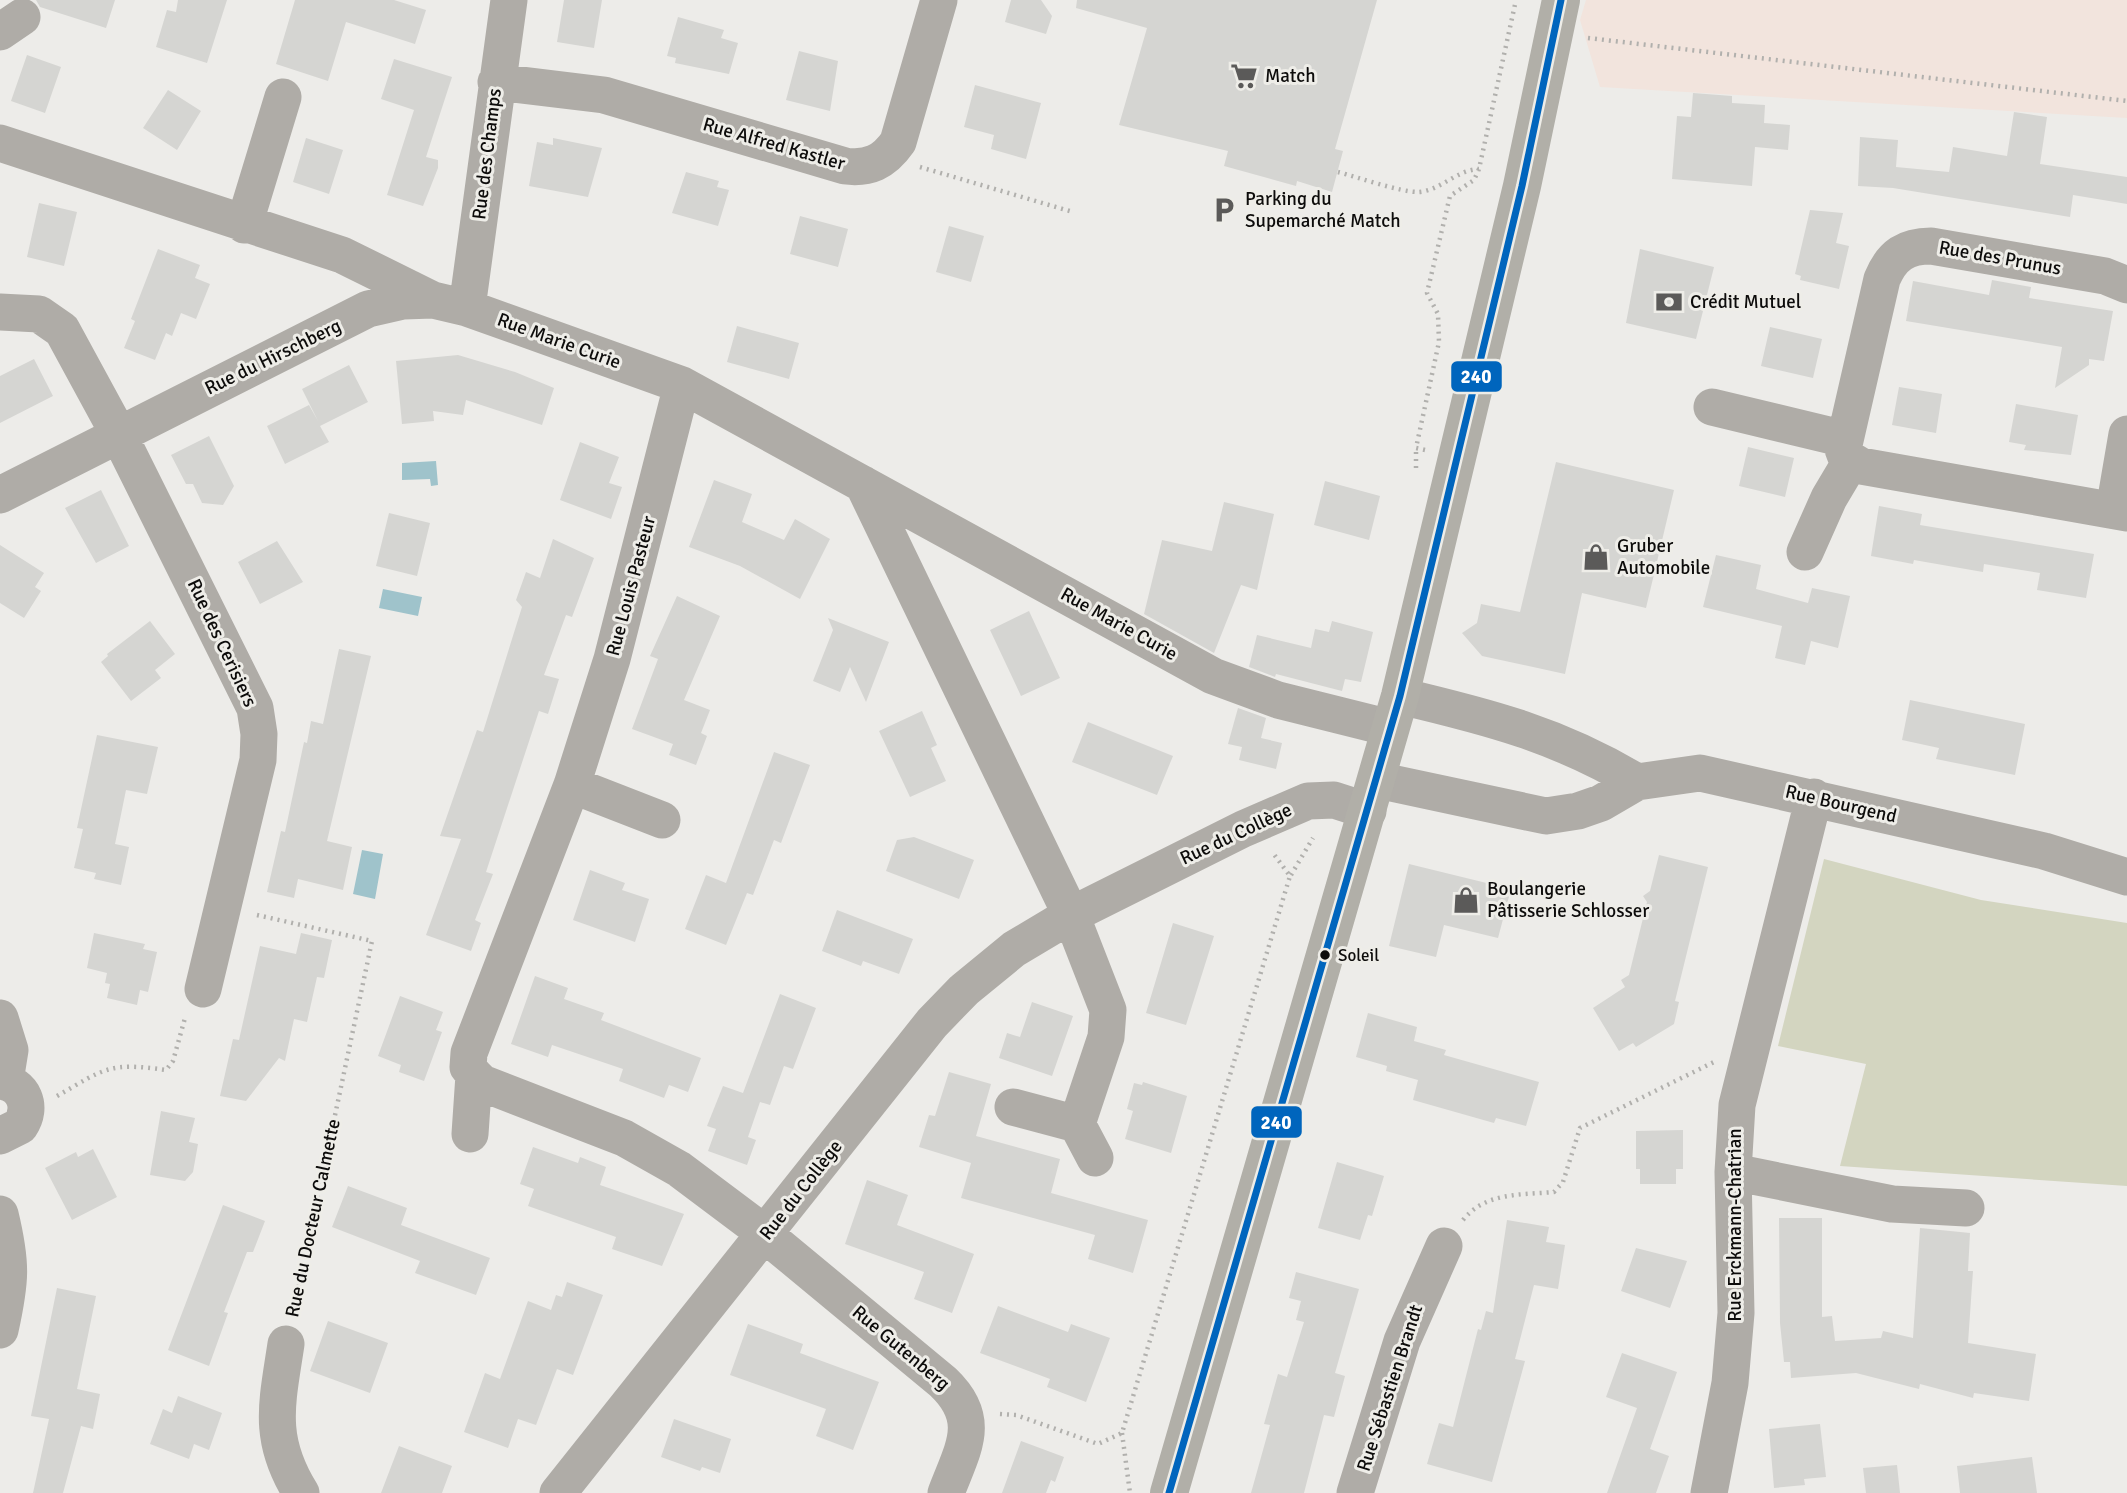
<svg xmlns="http://www.w3.org/2000/svg" width="2127" height="1493" font-family="Signika,sans-serif">
	<style>
		.industrial { fill: #f2e4dd }
		.green { fill: #d3d5c0 }
		.water { fill: #9fc3cb }
		.building { fill: #d5d5d2 }
		.lines { fill: none; stroke-linecap: round; stroke-linejoin: round }
		.path { stroke: #b1b0ad; stroke-width: 4.5; stroke-dasharray: 2 5; stroke-linecap: butt }
		.minor { stroke: #afaca7; stroke-width: 37 }
		.major { stroke: #b1afa8; stroke-width: 38 }
		.bus-1-casing { stroke: #eeede8; stroke-width: 12 }
		.bus-1 { stroke: #0065bd; stroke-width: 7 }
		.bus-dot { fill: #0d0c0b; stroke: #eeede8; stroke-width: 2.5 }
		.labels { text-anchor: middle; dominant-baseline: central; stroke-width: 6; stroke-linejoin: round; paint-order: stroke }
		.bus-label { font-size: 17px; fill: #0d0c0b; stroke: #eeede8; text-anchor: start }
		.poi-label { font-size: 19px; fill: #0d0c0b; stroke: #eeede8; text-anchor: start }
		.street-label { font-size: 19px; fill: #0d0c0b; stroke: #eeede8 }
		.line-badge { stroke: #eeede8; stroke-width: 2.5 }
		.badge-label { font-size: 19px; text-anchor: middle; font-weight: bold; fill: #fff }
	</style>
	<rect width="100%" height="100%" fill="#edece9"/>
	<!-- industrial -->
	<path class="industrial" d="M1586,0H2127V118L1600,87L1580,20Z"/>
	<!-- green -->
	<path class="green" d="M1824,859L1981,900L2127,923V1186L1840,1166L1866,1064L1778,1046Z"/>
	<!-- water -->
	<path class="water" d="M436,461L438,485L431,486L430,479L402,480V463Z
		M383,589L422,597L418,616L379,608Z
		M362,850L383,854L375,899L353,894Z"/>
	<!-- building -->
	<path class="building" d="M36,0H115L106,28L40,7Z
		M178,0H227L207,63L156,47L167,10L176,12Z
		M295,0H394L426,10L415,44L346,22L328,81L276,64Z
		M564,0H602L594,48L557,42Z
		M1011,0H1041L1052,16L1046,34L1005,22Z
		M1077,0H1377L1335,149L1343,151L1332,192L1297,181L1296,186L1224,166L1228,151L1119,125L1147,28L1076,8Z
		M678,17L724,30L721,38L738,43L729,74L675,63L676,58L667,56Z
		M799,51L838,61L830,111L786,100Z
		M27,55L61,67L45,113L11,101Z
		M394,59L452,77L426,157L438,160V168L423,206L387,195L414,110L381,99Z
		M975,85L1041,103L1026,159L991,149L994,135L964,127Z
		M168,90L201,111L177,150L143,128Z
		M1693,93L1732,96V103L1765,105L1764,123L1790,125L1788,150L1755,147L1752,186L1672,179L1677,116L1691,117Z
		M2014,112L2047,117L2040,164L2127,177V204L2073,195L2070,217L1893,188L1858,186L1860,137L1898,140L1896,167L1949,172L1953,147L2007,156Z
		M306,138L343,150L329,194L293,182Z
		M553,138L602,148L588,197L529,186L537,142L553,145Z
		M686,172L719,181L717,187L729,190L718,226L672,213Z
		M39,203L77,212L64,266L27,257Z
		M1810,210L1843,213L1836,243L1849,246L1839,289L1800,280L1801,276L1795,274Z
		M800,216L848,229L838,267L790,254Z
		M949,226L984,236L971,282L936,272Z
		M158,249L200,265L195,278L210,284L196,319L181,313L172,336L166,333L155,360L124,348L135,321L131,319Z
		M1640,249L1714,267L1696,339L1626,323Z
		M1992,280L2031,287L2029,298L2113,311L2104,361L2089,359V365L2055,388L2062,347L1906,321L1913,281L1989,295Z
		M737,326L799,343L789,379L727,362Z
		M1770,327L1822,339L1813,378L1761,366Z
		M458,355L515,372L554,388L542,425L466,400L463,415L433,411L434,421L402,424L396,361Z
		M34,359L53,396L0,423V376Z
		M349,365L368,402L320,426L329,442L285,464L267,426L309,405L318,421L302,389Z
		M1899,387L1942,394L1936,433L1892,425Z
		M2016,404L2078,415L2071,455L2024,450L2026,445L2009,442Z
		M209,436L234,486L223,505L202,503L193,484H186L171,455Z
		M580,442L619,457L609,483L622,487L611,519L560,500Z
		M1748,447L1794,458L1785,497L1739,486Z
		M1556,462L1674,490L1646,608L1582,593L1565,674L1482,656L1462,633L1477,623L1481,604L1520,612Z
		M714,480L752,494L742,522L784,540L795,519L830,539L800,599L740,566L689,547Z
		M1325,481L1380,496L1369,540L1314,525Z
		M101,490L129,546L96,563L65,508Z
		M1224,502L1274,514L1257,590L1241,585L1214,653L1144,614L1162,540L1212,551Z
		M1879,506L1922,514L1920,525L2094,554L2086,598L2037,590L2040,573L1984,564L1983,572L1914,560L1913,564L1871,556Z
		M389,513L430,523L417,576L376,566Z
		M553,539L594,558L572,617L566,615L544,675L559,679L548,714L539,711L486,872L493,874L475,920L481,923L471,951L426,935L461,839L440,836L477,730L483,732L522,607L516,600L526,572L540,578Z
		M277,541L303,582L260,604L238,562Z
		M0,545L44,573L35,587L41,591L24,618L0,603Z
		M1716,555L1761,565L1756,589L1808,603L1812,588L1850,596L1838,648L1811,641L1805,665L1775,658L1782,626L1703,607Z
		M677,596L720,616L684,700L710,710L701,733L707,736L696,765L669,755L673,744L632,729L658,659L650,656Z
		M1029,611L1060,678L1021,696L990,630Z
		M828,618L889,642L866,702L850,667L840,692L813,681L833,630Z
		M150,621L175,654L155,670L161,678L131,701L101,662L108,656L107,654Z
		M1332,621L1373,632L1361,682L1345,679L1342,691L1276,674L1275,677L1249,667L1257,635L1311,648L1315,629L1329,632Z
		M339,649L371,656L327,841L352,847L343,890L298,879L294,898L267,892L281,831L285,832L304,742L307,743L311,721L323,724Z
		M1910,700L2025,724L2015,775L1936,759L1939,748L1902,740Z
		M1238,708L1266,718L1261,738L1282,743L1276,769L1239,760L1242,747L1228,744Z
		M922,711L937,745L931,748L946,781L910,797L879,731Z
		M1088,722L1173,756L1157,795L1072,762Z
		M97,735L158,747L147,794L126,790L115,844L129,847L121,885L94,879L96,873L74,868L83,829L77,828Z
		M774,752L810,765L781,843L774,840L753,895L747,893L726,945L685,929L706,875L726,883Z
		M914,837L974,860L959,899L886,871L897,840Z
		M1659,855L1708,867L1675,1001L1679,1002L1674,1024L1636,1047L1633,1043L1619,1051L1593,1008L1625,987L1621,980L1629,975L1647,902L1643,896L1650,891Z
		M1409,864L1511,889L1498,938L1444,925L1436,957L1389,946Z
		M590,870L625,883L622,890L649,899L635,942L573,920Z
		M837,910L913,939L899,974L863,961L861,966L822,951Z
		M1173,923L1214,936L1186,1025L1146,1013Z
		M94,933L145,944L143,949L157,952L148,992L140,990L137,1005L107,998L110,984L105,983L107,973L87,968Z
		M301,933L332,940L324,978L317,977L307,1022L294,1019L285,1061L279,1058L246,1101L220,1096L233,1039L239,1040L260,946L296,954Z
		M535,976L568,988L564,999L604,1013L601,1020L701,1058L688,1092L669,1085L664,1098L619,1081L623,1069L552,1045L548,1057L511,1044Z
		M780,994L816,1008L793,1069L784,1066L770,1105L760,1102L748,1137L756,1140L747,1165L708,1151L716,1129L707,1126L723,1086L743,1093Z
		M400,996L443,1012L436,1030L442,1032L424,1081L399,1072L401,1065L378,1056Z
		M1032,1002L1073,1016L1052,1076L999,1058L1007,1033L1020,1037Z
		M1368,1013L1417,1027L1414,1041L1446,1050L1444,1055L1539,1082L1526,1126L1496,1118L1494,1123L1413,1100L1418,1080L1386,1071L1387,1066L1356,1057Z
		M949,1072L991,1084L976,1136L1060,1159L1051,1193L1148,1220L1133,1273L1088,1259L1095,1235L961,1198L971,1163L919,1147L929,1115L935,1116Z
		M1143,1082L1187,1096L1171,1153L1125,1139L1133,1111L1127,1109L1134,1083L1142,1085Z
		M161,1111L195,1118L189,1142L198,1144L193,1172L185,1181L150,1175Z
		M1683,1130V1169H1676V1184H1640V1169H1636V1131Z
		M533,1147L578,1163L580,1157L606,1167L600,1185L684,1214L662,1266L612,1249L616,1237L528,1206L534,1189L520,1184Z
		M93,1149L117,1197L72,1220L45,1168L76,1152L78,1157Z
		M1337,1162L1384,1176L1372,1216L1368,1215L1360,1240L1318,1228Z
		M867,1180L908,1195L897,1225L974,1254L952,1313L914,1299L924,1272L845,1244Z
		M348,1186L407,1208L401,1225L490,1258L476,1295L415,1273L420,1261L332,1227Z
		M223,1205L265,1221L253,1252H247L224,1312L228,1313L209,1366L168,1350Z
		M1779,1218H1822V1317L1832,1316L1835,1341L1881,1338L1883,1331L1913,1338L1920,1228L1970,1233L1968,1271H1973L1968,1343L2036,1354L2029,1401L1974,1393L1973,1398L1920,1384L1919,1389L1856,1373L1791,1378L1790,1362H1784L1780,1323Z
		M1507,1220L1549,1227L1546,1242L1565,1245L1558,1289L1534,1285L1515,1359L1525,1361L1492,1482L1427,1464L1439,1423L1453,1427L1478,1329L1481,1330L1486,1311L1493,1313Z
		M1636,1248L1687,1261L1670,1308L1621,1291Z
		M1296,1272L1359,1289L1335,1373L1345,1376L1334,1417L1324,1415L1304,1493H1251L1270,1425L1264,1424L1278,1374L1287,1377L1304,1322L1296,1320L1301,1301L1289,1298Z
		M567,1282L603,1295L573,1375L557,1369L536,1425L518,1419L508,1448L464,1432L485,1373L500,1379L528,1301L551,1310L556,1295L562,1297Z
		M57,1288L96,1296L77,1389L100,1394L93,1429L81,1426L63,1493H33L49,1419L31,1416Z
		M998,1306L1068,1332L1071,1324L1110,1338L1086,1402L1047,1387L1050,1379L980,1353Z
		M328,1321L388,1343L370,1393L310,1371Z
		M748,1324L803,1344L800,1353L879,1382L853,1450L816,1436L826,1409L730,1375Z
		M1622,1353L1677,1372L1650,1449L1669,1456L1656,1493H1607L1637,1408L1606,1397Z
		M178,1396L222,1413L209,1450L194,1444L189,1459L150,1444L163,1409L172,1413Z
		M674,1419L731,1439L720,1473L702,1467L700,1471L661,1457Z
		M1820,1424L1826,1477L1804,1479L1805,1485L1774,1488L1769,1429Z
		M1021,1441L1064,1457L1055,1482L1051,1480L1046,1493H1002Z
		M399,1446L452,1466L442,1493H381Z
		M2032,1457L2037,1493H1960L1957,1466Z
		M1897,1465L1900,1493H1866L1863,1468Z"/>
	<g class="lines">
		<!-- path -->
		<path class="path" d="M1588,38L2127,101
			M920,167L1073,212
			M1338,172C1357,177 1400,192 1418,192C1440,191 1456,170 1479,169
			M1425,450L1416,448L1439,342L1438,314L1427,293L1450,196L1474,180L1479,169L1516,0
			M1416,468V448
			M1291,875L1313,838
			M257,915L372,941L293,1313
			M57,1096C106,1068 109,1062 166,1070L173,1061L185,1018
			M1463,1220C1485,1192 1521,1195 1554,1192L1563,1182L1580,1128L1714,1062
			M1000,1414L1016,1415L1098,1444L1122,1433L1290,876L1273,853
			M1122,1433L1130,1493"/>
		<!-- minor -->
		<path class="minor" d="M0,32L22,17
			M496,82L604,95L845,166C869,169 884,162 898,142L939,0
			M0,143L342,255L433,300L467,308L682,385L1213,676L1278,700L1390,728
			M244,225L283,97
			M2127,285L2105,276L1931,246C1906,246 1892,255 1882,279L1843,449L1846,457L1861,466L2127,513
			M467,308L509,0
			M0,312L39,314L62,330L118,433L255,708L259,734L258,760L203,989
			M1712,407L1845,439
			M863,484L1071,915L1108,1010L1106,1037L1077,1124L1013,1107
			M0,495L368,309L403,301L433,300
			M2114,510L2127,434
			M1805,552L1829,498L1851,461
			M1400,696C1489,717 1559,735 1637,782
			M1377,780L1546,816L1578,811L1601,803L1637,782L1700,773L2044,851L2127,877
			M572,785L662,820
			M0,1018L10,1050L5,1081
			M474,1075L482,1083L624,1138L679,1169L751,1223L943,1382C983,1420 963,1448 946,1493
			M0,1081C24,1084 33,1107 20,1126L0,1136
			M1077,1124L1095,1158
			M470,1134L474,1075L468,1067L469,1053L572,785L612,659L682,385
			M1733,1172L1892,1204L1966,1208
			M0,1214C12,1264 11,1280 0,1330
			M286,1344C277,1404 267,1438 301,1493
			M558,1493L932,1023L964,990L1014,949L1071,915L1243,829L1308,801L1334,800L1368,811
			M1355,1493L1402,1341L1444,1246
			M1709,1493L1730,1383L1736,1313L1733,1172L1737,1105L1814,797"/>
		<!-- major -->
		<path class="major" d="M1169,1493L1400,696L1522,186L1561,0"/>
		<defs>
			<path id="bus-1" d="M1169,1493L1400,696L1522,186L1561,0"/>
		</defs>
		<!-- bus-1 casing -->
		<use href="#bus-1" class="bus-1-casing"/>
		<!-- bus-1 -->
		<use href="#bus-1" class="bus-1"/>
	</g>
	<!-- icons -->
	<defs>
		<symbol id="supermarket-bare" viewBox="-9 -9 18 18"><path d="M-6-5.5h2.5l.6 2H6L4.5 2H-2.5L-4.4-4H-6ZM-1.5 3.2a1.3 1.3 0 1 0 .1 0ZM3 3.2a1.3 1.3 0 1 0 .1 0Z" fill="#5b5a59" stroke="#eeede8" stroke-width="2.5" paint-order="stroke"/></symbol>
		<symbol id="parking-bare" viewBox="-9 -9 18 18"><path d="M-3.5-5.5H1a3.5 3.5 0 0 1 0 7H-1V5.5H-3.5ZM-1-3.4V-.6H.8a1.4 1.4 0 0 0 0-2.8Z" fill="#5b5a59" stroke="#eeede8" stroke-width="2.5" paint-order="stroke"/></symbol>
		<symbol id="bank-bare" viewBox="-9 -9 18 18"><path d="M-6-4H6V4H-6ZM0-2.3a2.3 2.3 0 1 0 0 4.6a2.3 2.3 0 1 0 0-4.6Z" fill="#5b5a59" stroke="#eeede8" stroke-width="2.5" paint-order="stroke"/></symbol>
		<symbol id="shop-bare" viewBox="-9 -9 18 18"><path d="M-5-2.5h2.3a2.7 3.5 0 0 1 5.4 0H5L5.5 6h-11ZM-1.5-2.5h3a1.5 2.3 0 0 0-3 0Z" fill="#5b5a59" stroke="#eeede8" stroke-width="2.5" paint-order="stroke"/></symbol>
	</defs>
	<g fill-rule="evenodd">
		<use href="#supermarket-bare" x="1225" y="57" width="38" height="38"/>
		<use href="#parking-bare" x="1205" y="191" width="38" height="38"/>
		<use href="#bank-bare" x="1650" y="283" width="38" height="38"/>
		<use href="#shop-bare" x="1577" y="538" width="38" height="38"/>
		<use href="#shop-bare" x="1447" y="881" width="38" height="38"/>
	</g>
	<!-- markers -->
	<circle class="bus-dot" cx="1325" cy="955" r="6"/>
	<g class="labels">
		<!-- bus labels -->
		<g class="bus-label">
			<text x="1338" y="955">Soleil</text>
		</g>
		<!-- poi labels -->
		<g class="poi-label">
			<text x="1265" y="76">Match</text>
			<text x="1245" y="199">Parking du<tspan x="1245" dy="22">Supemarché Match</tspan></text>
			<text x="1690" y="302">Crédit Mutuel</text>
			<text x="1617" y="546">Gruber<tspan x="1617" dy="22">Automobile</tspan></text>
			<text x="1487" y="889">Boulangerie<tspan x="1487" dy="22">Pâtisserie Schlosser</tspan></text>
		</g>
		<!-- street labels -->
		<g class="street-label">
			<text transform="translate(774 144) rotate(16)">Rue Alfred Kastler</text>
			<text transform="translate(487 154) rotate(-83)">Rue des Champs</text>
			<text transform="translate(2000 258) rotate(10)">Rue des Prunus</text>
			<text transform="translate(559 341) rotate(20)">Rue Marie Curie</text>
			<text transform="translate(273 357) rotate(-26)">Rue du Hirschberg</text>
			<text transform="translate(631 586) rotate(-75)">Rue Louis Pasteur</text>
			<text transform="translate(1119 624) rotate(29)">Rue Marie Curie</text>
			<text transform="translate(222 643) rotate(65)">Rue des Cerisiers</text>
			<text transform="translate(1841 804) rotate(13)">Rue Bourgend</text>
			<text transform="translate(1236 834) rotate(-25)">Rue du Collège</text>
			<text transform="translate(801 1190) rotate(-52)">Rue du Collège</text>
			<text transform="translate(313 1218) rotate(-78)">Rue du Docteur Calmette</text>
			<text transform="translate(1735 1225) rotate(-90)">Rue Erckmann-Chatrian</text>
			<text transform="translate(901 1348) rotate(40)">Rue Gutenberg</text>
			<text transform="translate(1390 1388) rotate(-72)">Rue Sébastien Brandt</text>
		</g>
	</g>
	<g class="line-badge">
		<rect x="1450" y="360" width="53" height="33" rx="7" fill="#0065bd"/>
		<rect x="1250" y="1105" width="53" height="34" rx="7" fill="#0065bd"/>
	</g>
	<g class="badge-label">
		<text x="1476" y="383">240</text>
		<text x="1276" y="1129">240</text>
	</g>
</svg>
